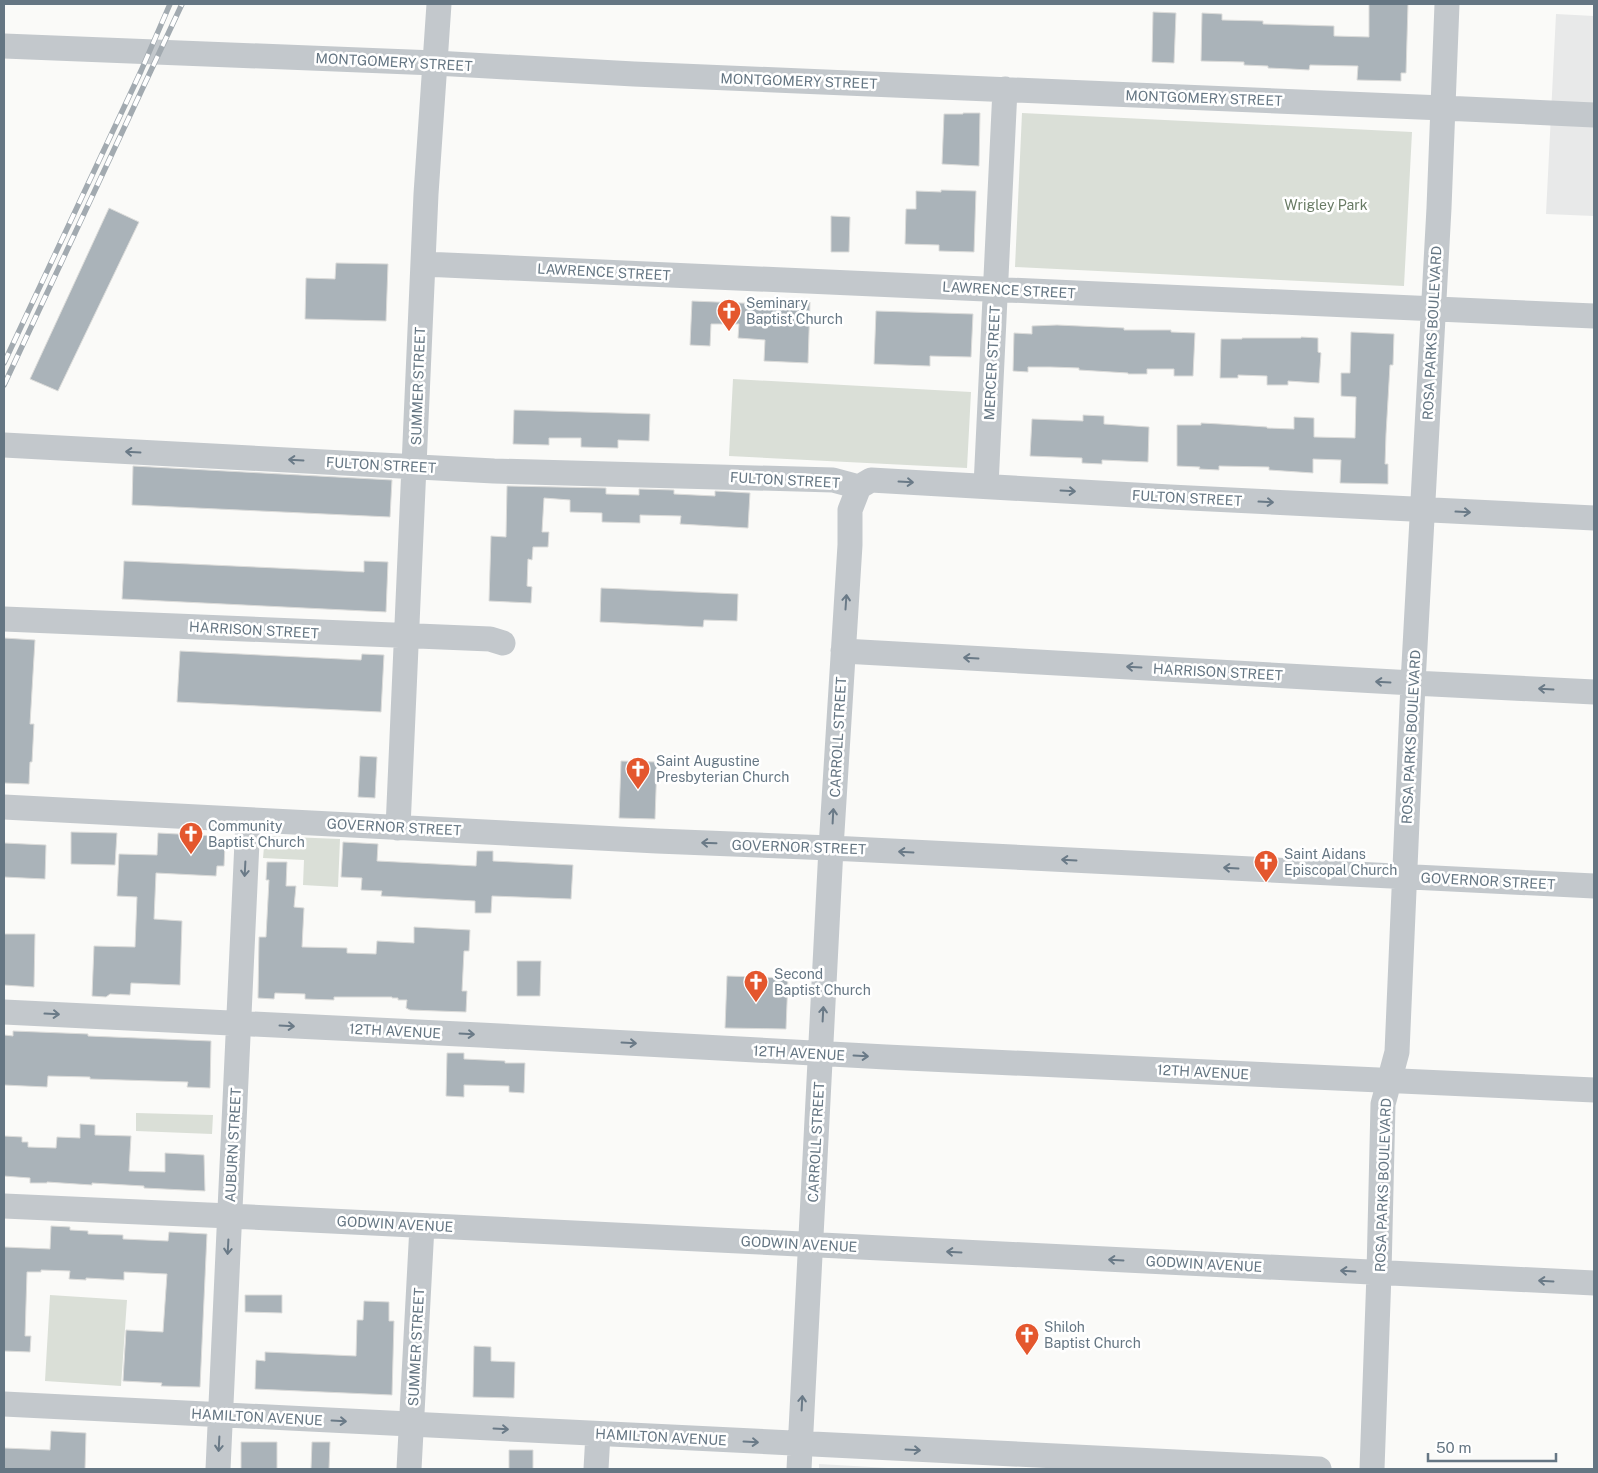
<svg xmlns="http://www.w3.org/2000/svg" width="1598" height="1473" font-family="'Public Sans',sans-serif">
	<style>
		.built { fill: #e8e9e9 }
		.green { fill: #dadfd7 }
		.building { fill: #aab3b9; stroke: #dcdcda }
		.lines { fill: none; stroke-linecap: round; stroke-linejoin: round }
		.minor { stroke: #c3c8cc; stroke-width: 25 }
		.rail-casing { stroke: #a2aab0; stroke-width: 5.5 }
		.rail { stroke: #fff; stroke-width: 4; stroke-dasharray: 11; stroke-linecap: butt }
		.oneway { stroke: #6a7a87 }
		.labels { text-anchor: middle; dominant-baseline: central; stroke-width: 5; stroke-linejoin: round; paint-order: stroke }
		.street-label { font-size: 14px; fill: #657683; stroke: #fff }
		.park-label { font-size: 14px; fill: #687a64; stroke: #fff }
		.poi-label { font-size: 14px; fill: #657683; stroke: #fff; text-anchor: start }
	</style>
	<rect width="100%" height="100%" fill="#fafaf8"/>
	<!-- built -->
	<path class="built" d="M1556,14L1594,16V216L1546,214Z
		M819,1464L906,1469H819Z"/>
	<!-- green -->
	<path class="green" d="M1022,113L1412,132L1404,286L1015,267Z
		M733,379L971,392L967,468L729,456Z
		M265,836L340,839L338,887L303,885L304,860L263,858Z
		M136,1113L213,1115L212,1134L136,1131Z
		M50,1295L127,1300L121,1386L45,1381Z"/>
	<!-- building -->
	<path class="building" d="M1369,4H1408L1406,73H1401V81L1357,80L1358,66L1310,65L1309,70L1291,69L1268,68V66L1244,65V62L1201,61L1202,13L1222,14V20L1263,21V24L1334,26V36L1369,37Z
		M1153,12L1176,13L1174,63L1152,62Z
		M963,113H980L979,166L942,164L944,114H963Z
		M941,190L976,191L974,252L939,251V245L905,244L906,209H916V191L941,192Z
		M109,208L139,222L58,391L30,379Z
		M831,216L850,217L849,252H831Z
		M336,263L388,264L386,321L305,319L306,278L335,279Z
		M692,301L766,304V301L810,302L808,363L764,361L765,340L738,338L739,324H711L710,346L690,345Z
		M876,311L973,314L971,357L930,356V366L874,364Z
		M1057,325L1124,328V330H1171V332L1195,333L1193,376H1174V369H1147V374H1128V373L1079,370V368L1051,367H1028V372L1013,371L1014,333L1032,334V326Z
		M1351,332L1394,334L1393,365H1390L1386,434L1385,464H1388V484L1340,483L1341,460L1313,459V473L1269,470V467L1219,466V470L1199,469L1200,467L1177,466V425H1201V423L1220,424L1267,427V428L1294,429V417L1314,418V437L1355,438L1356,397L1341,396V373H1350Z
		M1301,337L1318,338V352L1321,353L1319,383L1288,381V385H1267V376L1238,375V378H1220L1221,339H1242V338H1301Z
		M514,410L650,414L649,441L618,440V448L581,447V438H549V445L513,444Z
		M1083,415L1104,416V424L1149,427L1148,462L1102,460V464L1082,463V458L1030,456L1032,419L1083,421Z
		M133,466L392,480L390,517L132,505Z
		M507,486L606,488V494L639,495V489L674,490V494L715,496V491L750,493L748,528L680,524L681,516L640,515V523L602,522V513L570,512V500L544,498L542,532H549L548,547H533L532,560L528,559L527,586L532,587L531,603L489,601L491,536L506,537Z
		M124,561L364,572V561L388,562L386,612L122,599Z
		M601,588L738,594L737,621L704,620L703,627L600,622Z
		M4,638L35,640L30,724H34L32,762H30L29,784L4,783Z
		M180,651L361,660L362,654L384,655L381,712L177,702Z
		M360,756L377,757L375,798L358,797Z
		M621,761L657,762L655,819L619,818Z
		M71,832L117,833L115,865L71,864Z
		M158,833L217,836V845H225L224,866H217L216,876L156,873L154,919L182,921L180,985L131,983L130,995L110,994L106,997L92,996L94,946L135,947L137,897L117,896L119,854L157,855Z
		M343,842L378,844L377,861L476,866L477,851H493V861L573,865L571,899L492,896L491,913H475V901L381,896L382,891L361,890L362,878L341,877Z
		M4,843L46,845L45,879L4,877Z
		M267,862H287L286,886H296L294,907L304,908L302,947L347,948V953L376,954L377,941L414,943V927L470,930L469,951H464L462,991H467L466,1012L410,1010L406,1008L407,1000H398V998H392V997H334V1000L305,999V994L275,993L274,999L258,998L259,937H266L269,880H266Z
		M4,934H35L34,987L4,985Z
		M517,961H541L540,996H517Z
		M727,976L788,978L786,1029L725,1028Z
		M13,1031L88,1034V1036L211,1041L210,1088L187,1087L188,1082L90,1079V1077L48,1076L47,1087L4,1085V1035L13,1036Z
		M447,1053H464V1059L505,1061V1063H525L524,1093L509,1092V1086L464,1085V1097L446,1096Z
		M80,1124L95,1125V1135L131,1136L129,1171L165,1172V1153L204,1155L205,1191L144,1188V1186L92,1183V1185L47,1182V1183H30V1178L4,1176V1136L22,1137V1142H28V1147L56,1148L57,1137L80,1138Z
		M51,1226L70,1227V1230L88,1231V1234L123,1235V1239L168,1241L169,1232L207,1234L200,1387L161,1386L162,1383L123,1381L126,1330L163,1332L167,1274L124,1272V1280L86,1278V1280L69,1279L70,1271L41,1270V1272H27L25,1336H31L30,1352L4,1351V1247L50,1249Z
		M245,1295H282V1313L245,1312Z
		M364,1301L389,1302V1321H394L392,1395L255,1389L256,1360L265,1361V1352L356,1356L357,1320H363Z
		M474,1346L491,1347V1361L515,1362L514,1398L473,1397Z
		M51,1431L86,1433L85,1469H4V1448L50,1450Z
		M241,1442H277V1469H241Z
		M312,1442H330L329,1469H311Z
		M509,1450H533V1469H509Z"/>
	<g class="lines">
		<!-- minor -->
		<path class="minor" d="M4,46L435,63L634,74L1443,108L1594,115
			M423,264L1594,316
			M4,445L494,471L833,480L859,487L871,480L1170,497L1594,518
			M986,486L1005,89
			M4,619L490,639L503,643
			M843,651L1413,683L1594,692
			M4,807L657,841L831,848L1594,886
			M398,828L426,194L439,4
			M4,1012L480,1035L886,1057L1594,1090
			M4,1206L230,1216L1594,1283
			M4,1404L1319,1469
			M218,1469L248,820
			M409,1469L422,1226
			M596,1469L598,1434
			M799,1469L831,848L850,545V510L859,487
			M1372,1469L1379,1273L1383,1104L1397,1052L1413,683L1439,208L1447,4"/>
		<defs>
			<path id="rail" d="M4,363L141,71L170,4
				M4,385L182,4"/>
		</defs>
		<!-- rail casing -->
		<use href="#rail" class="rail-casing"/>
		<!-- rail -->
		<use href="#rail" class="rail"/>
	</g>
	<!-- one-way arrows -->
	<defs><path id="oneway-shaft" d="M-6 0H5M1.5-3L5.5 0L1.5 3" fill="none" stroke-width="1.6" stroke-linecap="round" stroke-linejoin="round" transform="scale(1.25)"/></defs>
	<g class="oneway">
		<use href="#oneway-shaft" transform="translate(133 452) rotate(-177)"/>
		<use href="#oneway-shaft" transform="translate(296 460) rotate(-177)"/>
		<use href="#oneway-shaft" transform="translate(906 482) rotate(3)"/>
		<use href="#oneway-shaft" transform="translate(1068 491) rotate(3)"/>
		<use href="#oneway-shaft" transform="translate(1266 502) rotate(3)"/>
		<use href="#oneway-shaft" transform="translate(1463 512) rotate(3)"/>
		<use href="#oneway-shaft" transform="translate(846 602) rotate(-86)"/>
		<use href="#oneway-shaft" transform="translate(971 658) rotate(-177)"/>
		<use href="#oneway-shaft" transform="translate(1134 667) rotate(-177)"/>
		<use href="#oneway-shaft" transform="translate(1383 682) rotate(-177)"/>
		<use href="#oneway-shaft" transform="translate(1546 689) rotate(-177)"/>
		<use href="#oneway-shaft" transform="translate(833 816) rotate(-87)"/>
		<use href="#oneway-shaft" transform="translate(709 843) rotate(-178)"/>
		<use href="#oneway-shaft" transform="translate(906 852) rotate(-177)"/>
		<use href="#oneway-shaft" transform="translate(1069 860) rotate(-177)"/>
		<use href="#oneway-shaft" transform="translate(1231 868) rotate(-177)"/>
		<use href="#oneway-shaft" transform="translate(245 869) rotate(93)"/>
		<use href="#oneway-shaft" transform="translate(52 1014) rotate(3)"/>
		<use href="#oneway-shaft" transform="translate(823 1014) rotate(-87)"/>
		<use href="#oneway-shaft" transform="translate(287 1026) rotate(3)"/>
		<use href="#oneway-shaft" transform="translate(467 1034) rotate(3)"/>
		<use href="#oneway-shaft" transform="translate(629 1043) rotate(3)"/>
		<use href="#oneway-shaft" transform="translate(861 1056) rotate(3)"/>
		<use href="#oneway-shaft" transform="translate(228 1247) rotate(93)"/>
		<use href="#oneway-shaft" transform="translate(954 1252) rotate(-177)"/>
		<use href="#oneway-shaft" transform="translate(1116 1260) rotate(-177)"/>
		<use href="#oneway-shaft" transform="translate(1348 1271) rotate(-177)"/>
		<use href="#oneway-shaft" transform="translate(1546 1281) rotate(-177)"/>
		<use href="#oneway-shaft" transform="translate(802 1403) rotate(-87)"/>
		<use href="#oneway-shaft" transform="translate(339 1421) rotate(3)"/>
		<use href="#oneway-shaft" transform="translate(501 1429) rotate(3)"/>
		<use href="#oneway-shaft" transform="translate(751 1442) rotate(3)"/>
		<use href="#oneway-shaft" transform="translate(219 1444) rotate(93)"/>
		<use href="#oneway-shaft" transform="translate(913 1450) rotate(3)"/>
	</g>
	<!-- icons -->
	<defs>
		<symbol id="church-pin" viewBox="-11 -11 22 30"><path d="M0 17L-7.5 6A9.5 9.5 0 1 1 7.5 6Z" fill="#e4572e" stroke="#fff"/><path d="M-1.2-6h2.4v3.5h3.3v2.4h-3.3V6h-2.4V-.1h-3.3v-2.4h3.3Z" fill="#fff"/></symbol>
	</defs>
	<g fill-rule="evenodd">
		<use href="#church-pin" x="715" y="297" width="28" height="38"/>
		<use href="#church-pin" x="624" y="755" width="28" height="38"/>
		<use href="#church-pin" x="177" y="820" width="28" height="38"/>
		<use href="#church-pin" x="1252" y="848" width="28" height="38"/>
		<use href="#church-pin" x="742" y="968" width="28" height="38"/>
		<use href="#church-pin" x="1013" y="1321" width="28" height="38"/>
	</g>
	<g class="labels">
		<!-- street labels -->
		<g class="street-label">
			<text transform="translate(394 62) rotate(3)">MONTGOMERY STREET</text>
			<text transform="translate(799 81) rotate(2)">MONTGOMERY STREET</text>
			<text transform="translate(1204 98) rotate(2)">MONTGOMERY STREET</text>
			<text transform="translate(604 272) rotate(3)">LAWRENCE STREET</text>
			<text transform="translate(1009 290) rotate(3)">LAWRENCE STREET</text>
			<text transform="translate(1432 333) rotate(-87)">ROSA PARKS BOULEVARD</text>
			<text transform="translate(992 363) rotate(-87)">MERCER STREET</text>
			<text transform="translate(418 386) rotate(-88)">SUMMER STREET</text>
			<text transform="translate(381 465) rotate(3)">FULTON STREET</text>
			<text transform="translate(785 480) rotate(3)">FULTON STREET</text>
			<text transform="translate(1187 498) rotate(3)">FULTON STREET</text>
			<text transform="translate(254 630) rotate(3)">HARRISON STREET</text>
			<text transform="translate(1218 672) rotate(3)">HARRISON STREET</text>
			<text transform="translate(838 737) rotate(-87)">CARROLL STREET</text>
			<text transform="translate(1411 737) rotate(-87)">ROSA PARKS BOULEVARD</text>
			<text transform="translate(394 827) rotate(3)">GOVERNOR STREET</text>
			<text transform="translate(799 847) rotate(2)">GOVERNOR STREET</text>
			<text transform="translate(1488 881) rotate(3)">GOVERNOR STREET</text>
			<text transform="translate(395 1031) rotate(3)">12TH AVENUE</text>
			<text transform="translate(799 1053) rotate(3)">12TH AVENUE</text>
			<text transform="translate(1203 1072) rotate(3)">12TH AVENUE</text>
			<text transform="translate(816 1142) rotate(-87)">CARROLL STREET</text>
			<text transform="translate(233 1145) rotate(-87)">AUBURN STREET</text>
			<text transform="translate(1383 1185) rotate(-88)">ROSA PARKS BOULEVARD</text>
			<text transform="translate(395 1224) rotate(3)">GODWIN AVENUE</text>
			<text transform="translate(799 1244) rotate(3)">GODWIN AVENUE</text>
			<text transform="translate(1204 1264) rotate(3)">GODWIN AVENUE</text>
			<text transform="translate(416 1347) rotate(-87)">SUMMER STREET</text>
			<text transform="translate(257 1417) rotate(3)">HAMILTON AVENUE</text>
			<text transform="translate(661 1437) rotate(3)">HAMILTON AVENUE</text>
		</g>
		<!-- park labels -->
		<g class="park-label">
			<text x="1326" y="205">Wrigley Park</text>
		</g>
		<!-- poi labels -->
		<g class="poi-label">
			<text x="746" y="303">Seminary<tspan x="746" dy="16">Baptist Church</tspan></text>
			<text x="656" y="761">Saint Augustine<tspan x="656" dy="16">Presbyterian Church</tspan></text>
			<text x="208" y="826">Community<tspan x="208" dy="16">Baptist Church</tspan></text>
			<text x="1284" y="854">Saint Aidans<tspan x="1284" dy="16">Episcopal Church</tspan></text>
			<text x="774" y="974">Second<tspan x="774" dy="16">Baptist Church</tspan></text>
			<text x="1044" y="1327">Shiloh<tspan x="1044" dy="16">Baptist Church</tspan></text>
		</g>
	</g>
	<!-- border -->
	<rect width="1598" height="1473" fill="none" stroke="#657683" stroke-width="10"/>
	<!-- scale -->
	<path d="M1428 1453v8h128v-8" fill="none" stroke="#657683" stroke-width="2.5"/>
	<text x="1436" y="1453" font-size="15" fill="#657683" stroke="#ffffff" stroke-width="4" paint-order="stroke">50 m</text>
</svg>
